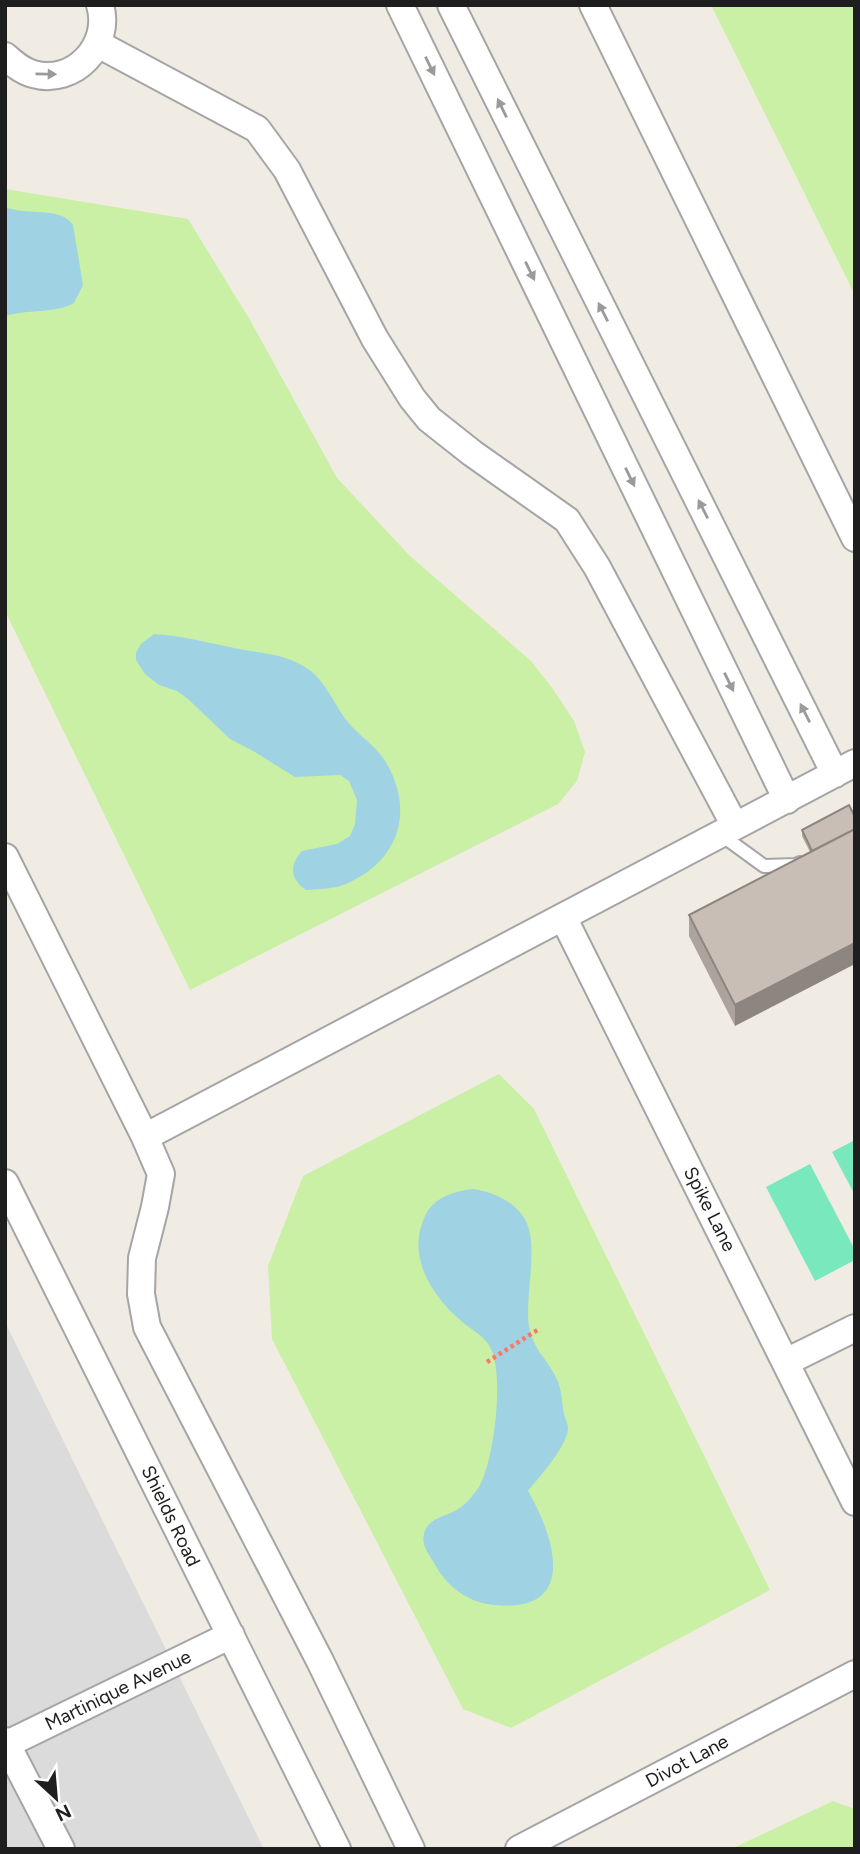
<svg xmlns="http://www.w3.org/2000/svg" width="860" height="1854" font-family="Figtree,sans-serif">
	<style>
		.residential { fill: #dcdbdb }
		.grass { fill: #c9f0a4 }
		.pitch { fill: #79e8bd }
		.water { fill: #9fd3e3 }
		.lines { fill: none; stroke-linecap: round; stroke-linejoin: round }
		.service-casing { stroke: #a5a5a5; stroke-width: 16 }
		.minor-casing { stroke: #a5a5a5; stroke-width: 30 }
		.path { stroke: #ff7566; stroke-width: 4.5; stroke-dasharray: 3.5 3.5; stroke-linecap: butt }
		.service { stroke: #fff; stroke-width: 12 }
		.minor { stroke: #fff; stroke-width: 26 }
		.wall { fill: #ada39d }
		.shaded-wall { fill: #8d857f }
		.building { fill: #c9beb6; stroke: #8d857f; stroke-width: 2 }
		.oneway { fill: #9a9a9a }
		.labels { text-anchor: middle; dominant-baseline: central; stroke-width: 5; stroke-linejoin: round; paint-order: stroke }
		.street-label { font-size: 19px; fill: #1e1e1e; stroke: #fff }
	</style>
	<rect width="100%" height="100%" fill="#f0ece3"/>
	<!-- residential -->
	<path class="residential" d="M5,1322L264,1849H5Z"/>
	<!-- grass -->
	<path class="grass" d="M711,5H855V295Z
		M5,189L188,219L250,320L337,478L410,556L531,661L553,689L574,721L585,752L577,781L558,804L190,990L5,611Z
		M499,1074L534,1109L770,1590L511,1728L463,1709L272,1339L268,1266L303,1176Z
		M833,1801L855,1809V1849H731Z"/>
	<!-- pitch -->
	<path class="pitch" d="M855,1140V1195L832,1152Z
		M810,1164L855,1250V1260L815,1281L766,1187Z"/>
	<!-- water -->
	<path class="water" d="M5,207C27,216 61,206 73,225L83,285L74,303C54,314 28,309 5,316Z
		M154,634C183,636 210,643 239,649C261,653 285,654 305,667C325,679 334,704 347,721C360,737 377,746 387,764C414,812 399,860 348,883C336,889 320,889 306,890C290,879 289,865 302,851L337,844L350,836L355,824L357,800L349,781L340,775L295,777L253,751L230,739L188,699L177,691L159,685L145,674L136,660V653L141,644Z
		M473,1189C492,1192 512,1200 523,1216C541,1242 524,1294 529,1326C533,1351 550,1361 558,1382C562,1392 562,1403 564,1414C565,1418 568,1424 568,1429C566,1448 540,1476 528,1491C547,1523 578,1597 518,1605C481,1609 452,1596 434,1563C429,1554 421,1546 424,1534C428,1516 449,1517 461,1507C467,1503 475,1493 479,1487C494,1462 505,1373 490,1347C483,1334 469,1329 459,1319C432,1295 408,1258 423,1221C431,1198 451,1192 473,1189Z"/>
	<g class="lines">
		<defs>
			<path id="service" d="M720,834L764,866L796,865L800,863"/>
			<path id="minor" d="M400,5L787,800
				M451,5L835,774
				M593,5L855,538
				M98,44L257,129L287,170L375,339L412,398L429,419L472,453L567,520L597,567L735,826
				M5,56C14,64 22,71 33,74C74,86 112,45 100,5
				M5,857L145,1137L161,1174L155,1207L142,1258L141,1294L147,1327L320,1661L411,1849
				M563,917L855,1502
				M145,1137L855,763
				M5,1183L337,1849
				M786,1362L855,1328
				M5,1741L61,1849
				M5,1745L231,1635
				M519,1849L855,1674"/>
		</defs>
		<!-- service casing -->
		<use href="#service" class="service-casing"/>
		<!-- minor casing -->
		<use href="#minor" class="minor-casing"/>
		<!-- path -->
		<path class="path" d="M487,1362L539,1329"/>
		<!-- service -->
		<use href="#service" class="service"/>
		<!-- minor -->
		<use href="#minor" class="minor"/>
	</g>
	<!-- wall -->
	<path class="wall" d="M849,805L735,1026L689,936V915L810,852L802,836V830Z"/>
	<!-- shaded-wall -->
	<path class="shaded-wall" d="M855,943V964L735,1026V1005Z"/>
	<!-- building -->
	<path class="building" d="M849,805L855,817V829L812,851L802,830Z
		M855,829V943L735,1005L689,915Z"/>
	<!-- one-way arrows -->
	<defs><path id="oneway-solid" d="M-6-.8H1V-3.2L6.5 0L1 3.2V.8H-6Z" transform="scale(1.75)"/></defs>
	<g class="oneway">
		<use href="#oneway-solid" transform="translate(430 66) rotate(64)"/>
		<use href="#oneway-solid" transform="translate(46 74) rotate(1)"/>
		<use href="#oneway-solid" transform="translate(502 108) rotate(-116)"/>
		<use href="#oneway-solid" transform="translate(530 271) rotate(64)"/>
		<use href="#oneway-solid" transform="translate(603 312) rotate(-117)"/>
		<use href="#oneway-solid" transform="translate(630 477) rotate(64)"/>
		<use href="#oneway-solid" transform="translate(703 509) rotate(-117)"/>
		<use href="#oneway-solid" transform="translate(729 682) rotate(64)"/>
		<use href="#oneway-solid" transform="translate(805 713) rotate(-117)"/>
	</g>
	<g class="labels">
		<!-- street labels -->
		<g class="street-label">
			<text transform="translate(710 1209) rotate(63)">Spike Lane</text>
			<text transform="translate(171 1516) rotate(64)">Shields Road</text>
			<text transform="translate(118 1690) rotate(-26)">Martinique Avenue</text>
			<text transform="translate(687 1761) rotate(-28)">Divot Lane</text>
		</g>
	</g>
	<!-- border -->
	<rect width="860" height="1854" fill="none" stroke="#1e1e1e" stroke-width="14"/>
	<!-- north arrow -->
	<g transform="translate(56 1798) rotate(154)" stroke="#ffffff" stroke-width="5" paint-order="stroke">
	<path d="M0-5L12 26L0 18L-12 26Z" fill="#1e1e1e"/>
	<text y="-10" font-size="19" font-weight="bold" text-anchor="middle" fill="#1e1e1e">N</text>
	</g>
</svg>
